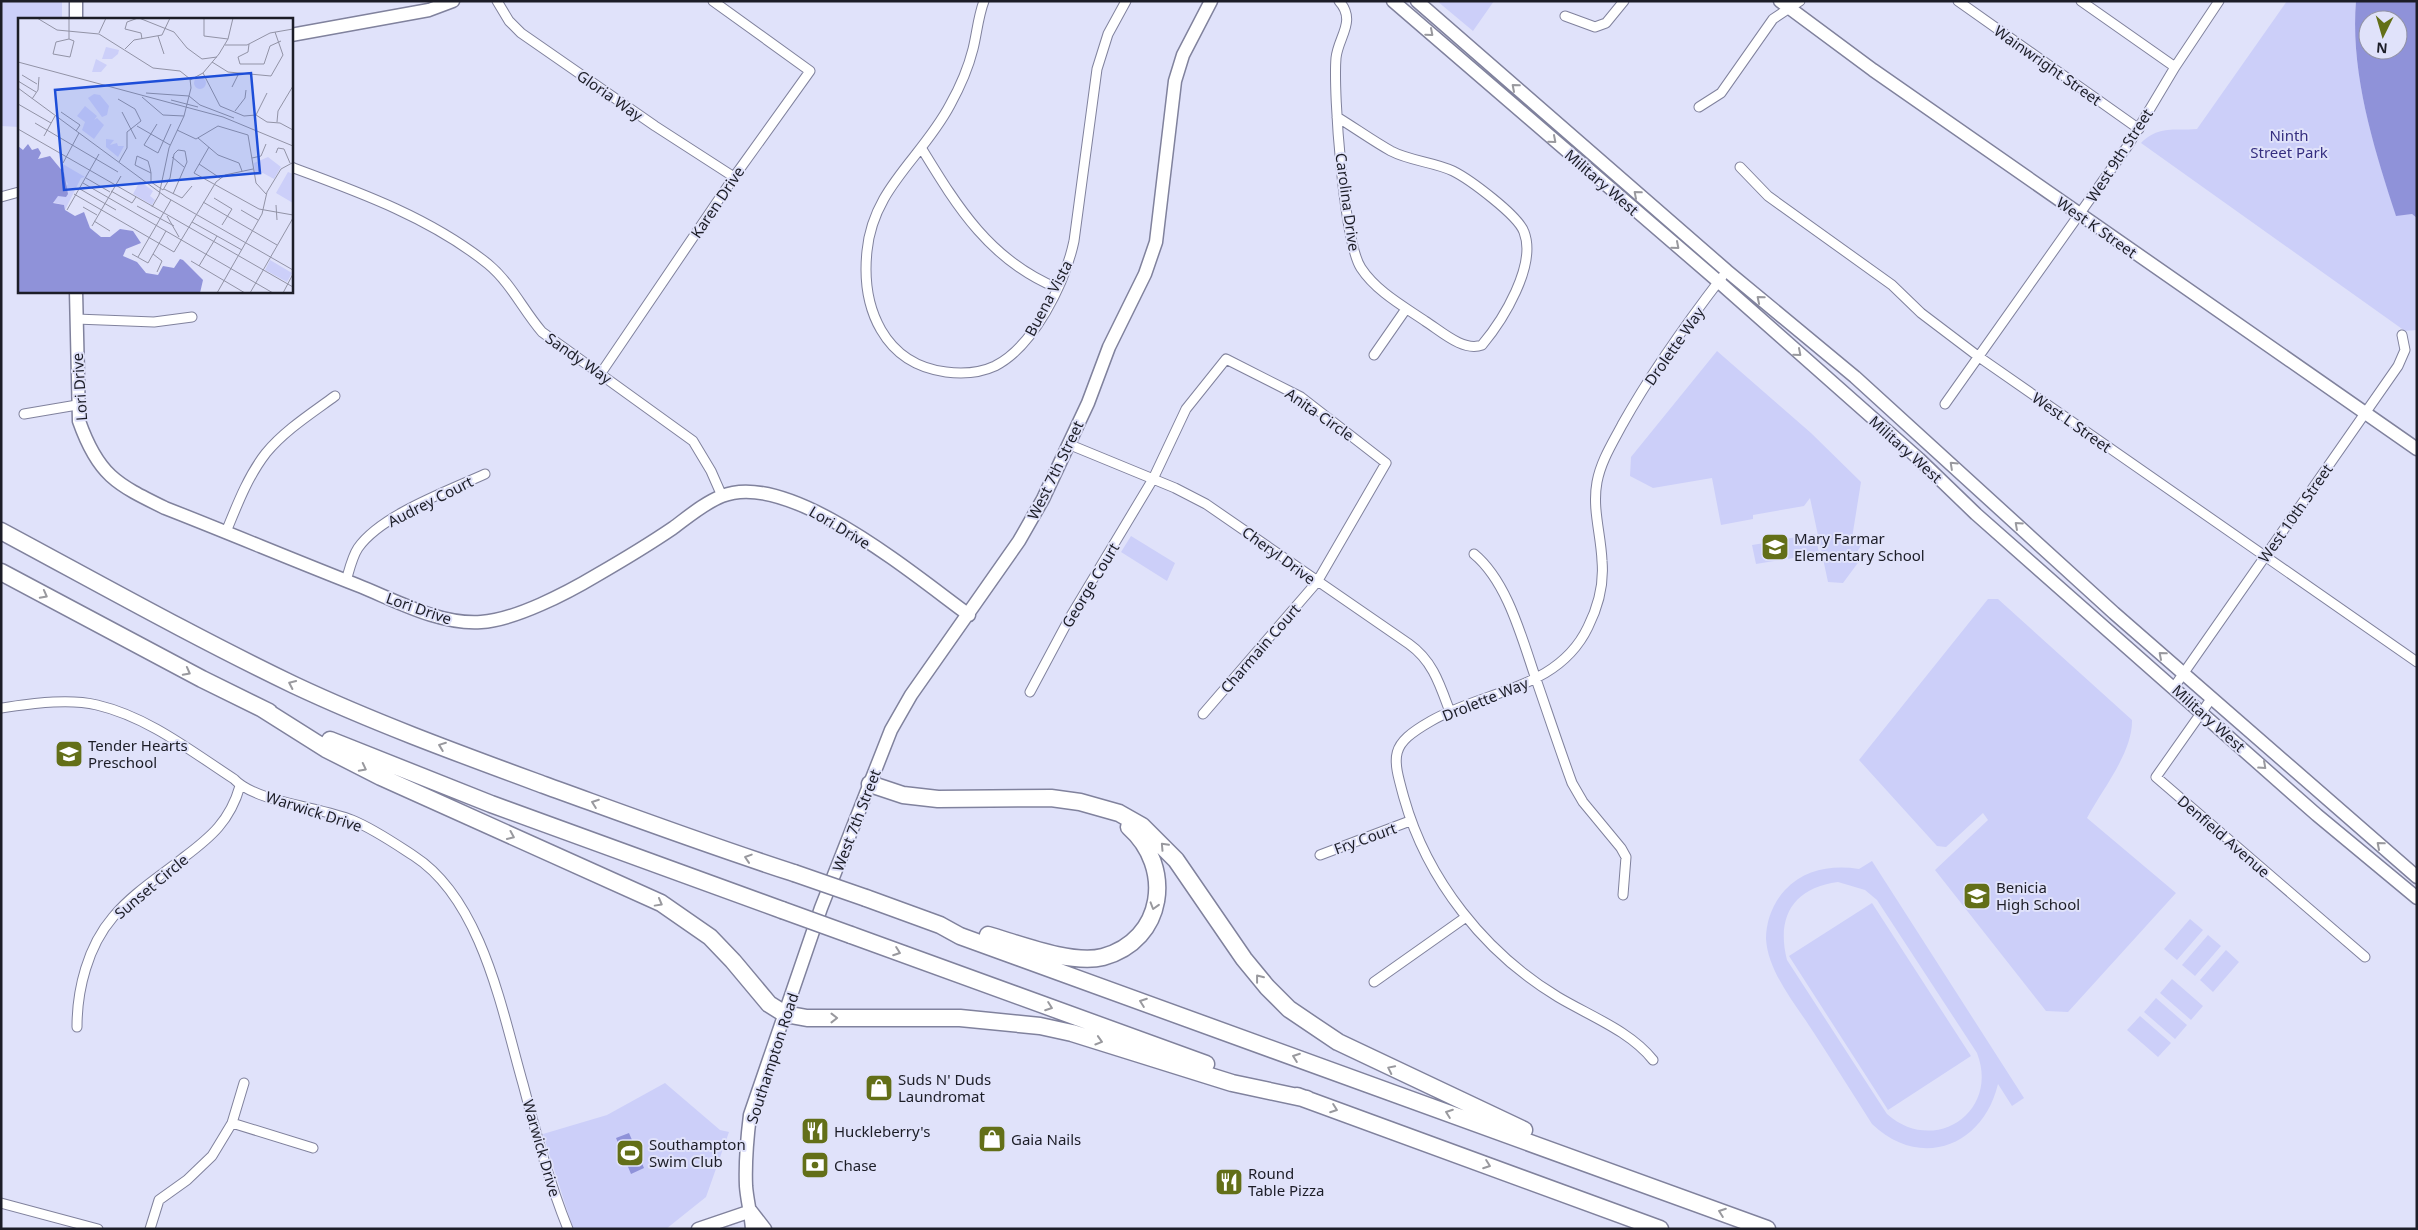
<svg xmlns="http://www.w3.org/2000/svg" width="2418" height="1230" font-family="'Noto Sans',sans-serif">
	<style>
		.green { fill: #cccff9; fill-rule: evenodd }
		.water { fill: #8f92d9; fill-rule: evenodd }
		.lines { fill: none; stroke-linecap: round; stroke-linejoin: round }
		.street-casing { stroke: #80829d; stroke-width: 11 }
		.secondary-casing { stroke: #80829d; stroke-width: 15 }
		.highway-casing { stroke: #80829d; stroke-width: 19 }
		.street { stroke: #fff; stroke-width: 9 }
		.secondary { stroke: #fff; stroke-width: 12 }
		.highway { stroke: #fff; stroke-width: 16 }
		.highway-bridge-casing { stroke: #80829d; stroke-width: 19; stroke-linecap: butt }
		.highway-bridge { stroke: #fff; stroke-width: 16 }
		.oneway { stroke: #99999e }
		.labels { text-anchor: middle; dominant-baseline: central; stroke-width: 4; stroke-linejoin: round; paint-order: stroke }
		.street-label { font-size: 15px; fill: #1c1d27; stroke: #e0e2fa }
		.park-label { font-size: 15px; fill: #352e80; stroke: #e0e2fa }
		.poi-label { font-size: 15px; fill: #1c1d27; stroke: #e0e2fa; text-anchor: start }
		.inset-road { fill: none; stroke: #9293a6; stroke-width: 1 }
		.view { fill: #1d4ed8; fill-opacity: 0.15; stroke: #1d4ed8; stroke-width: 2.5 }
		.inset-edge { fill: none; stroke: #1c1d27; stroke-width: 2.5 }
	</style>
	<rect width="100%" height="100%" fill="#e0e2fa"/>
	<!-- green -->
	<path class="green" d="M1,1H62V19H19V127L1,126Z
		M1437,1H1494L1473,31Z
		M2287,1H2356C2350,73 2374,147 2396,215L2412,214L2417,218V330L2405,331L2141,143C2159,125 2174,131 2197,129Z
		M1717,351L1811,433L1861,482L1852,538L1862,544L1857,552L1863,556L1843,583L1828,582L1810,498L1804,506L1753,515V519L1721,525L1712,478L1653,488L1630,476L1631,457Z
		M1815,534L1819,553L1788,559L1785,539Z
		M1131,536L1175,563L1167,581L1121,552Z
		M1783,540L1786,559L1756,564L1752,545Z
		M1988,599H1998L2132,720C2133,752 2102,790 2087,818L2176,893L2068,1012L2046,1011L1935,870L1988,820L1983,813L1946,847L1937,846L1859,760Z
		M1872,861L2024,1098L2012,1106L1998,1084C1983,1147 1920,1170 1872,1124C1853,1094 1834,1064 1814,1033C1797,1006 1768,973 1766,939C1766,921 1773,903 1785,890C1805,869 1832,865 1859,869ZM1838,882L1865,890L1877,900L1977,1053C2000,1112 1934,1156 1887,1114L1787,960C1776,917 1793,888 1838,882Z
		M1872,903L1971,1056L1888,1110L1789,956Z
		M2190,919L2203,930L2177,960L2164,949Z
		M2208,935L2221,946L2195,976L2182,965Z
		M2226,950L2239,962L2213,992L2200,980Z
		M2172,979L2203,1006L2191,1020L2160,993Z
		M2156,998L2187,1025L2175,1039L2144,1012Z
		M2140,1016L2171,1043L2158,1057L2127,1030Z
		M665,1083L720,1130L729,1132L706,1197L666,1229H573L543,1134L607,1115Z"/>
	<!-- water -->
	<path class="water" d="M2356,1H2417V218L2412,214L2396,216C2374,148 2350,73 2356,1ZM2368,20H2398V50H2368Z
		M629,1133L644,1168L631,1174L616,1138Z"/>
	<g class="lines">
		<defs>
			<path id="street" d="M497,1L509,21L521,33L655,126L734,177
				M984,1C978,17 977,33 973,49C968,69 960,87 950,105C922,158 873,188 867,251C861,308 884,364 946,372C962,374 980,373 995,366C1034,346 1065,283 1074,241L1097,69L1108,34L1126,1
				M1958,1L2139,129
				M2081,1L2175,67
				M1565,16L1595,27L1606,23L1624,1
				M1699,107L1721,93L1773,19L1800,1
				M1337,117C1355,128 1373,141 1391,151C1410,161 1434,162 1453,171C1469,179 1518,215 1524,232C1537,265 1503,320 1482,345C1463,352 1441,331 1425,321C1403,306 1376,291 1361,268C1344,242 1333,93 1336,58C1338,37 1357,21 1339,1
				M922,149C958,208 990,260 1057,288
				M291,167C359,192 431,218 488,264C511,283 523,310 542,332L693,441L711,471L722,496
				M1740,167L1768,196L1892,285L1921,313L1979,357L2417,662
				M1,197L19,192
				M76,319L154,322L192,317
				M1374,355L1406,309
				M601,373L734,177L810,71L713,1
				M1945,404L2129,144L2175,67L2219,1
				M24,414L77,405
				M1068,444L1175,488L1206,504L1409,644C1433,661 1440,685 1450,712
				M226,532C237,505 248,476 266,453C285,430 312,413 335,396
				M1474,554C1509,583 1523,643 1538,685C1549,717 1560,750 1572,783L1583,802L1621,848L1626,857L1623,895
				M346,581C349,571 352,557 358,548C381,515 448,491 485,474
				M2174,687L2398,366L2405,350L2402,335
				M1030,692L1069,619L1153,479L1186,409L1226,359L1301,397L1386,463L1317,582L1203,714
				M2211,699L2156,777L2365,957
				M1,708C31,704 67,698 97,705C148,717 191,751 234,779C255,802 321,807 352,820C374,829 394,843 414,856C482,900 502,1011 523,1084C536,1133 549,1182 568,1229
				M1320,855L1410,821
				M1374,982L1466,917
				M77,1027C77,989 88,946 113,917C132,894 159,877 183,858C211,837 230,821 240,786
				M1653,1060C1630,1031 1590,1016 1558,997C1485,953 1427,880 1404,798C1392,755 1389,745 1431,721C1485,690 1558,690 1588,627C1598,607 1604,583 1602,561C1601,534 1592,509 1597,482C1601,461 1612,444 1622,425C1651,373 1686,324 1722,277
				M232,1123L313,1148
				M1,1203L98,1229
				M150,1229L159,1200L187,1180L212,1156L232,1123L244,1083"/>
			<path id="secondary" d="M76,1V19
				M1393,1L1719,282L1919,459L1976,514L2317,815L2417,898
				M1417,1L1727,271L1855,377L2114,613L2417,877
				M1780,1L1873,70L2417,449
				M291,35L429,10L453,1
				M76,291L79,421C98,475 116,484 165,508C229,533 293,560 357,585C395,600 439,625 481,622C515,620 567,593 597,575C623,560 648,545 673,528C688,517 704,503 722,496C789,469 915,576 969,615
				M751,1211L765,1229
				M698,1229L751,1211
				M752,1229C751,1214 747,1200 746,1186C745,1162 747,1139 750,1115L821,908L891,730L911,695L1019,541L1043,499L1088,403L1109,347L1145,274L1156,242L1175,81L1183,55L1211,1"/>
			<path id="highway" d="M1,531C98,583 194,637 294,685C375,723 460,754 544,785C627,815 710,846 794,873
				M1,572L202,679L269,712
				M261,708L326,749L381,777L661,903L710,937L733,961L769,1004L785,1014L807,1018H960L1040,1026L1072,1033L1232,1083L1307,1099
				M330,740L491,804L782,910
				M870,784L903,795L938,799L1051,798L1080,802L1119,813L1142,826L1176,860L1244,959L1267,987L1289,1009L1338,1042L1524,1130
				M866,898L940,925L960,936L1767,1229
				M851,935L1206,1064
				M988,935C1019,944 1072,965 1103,957C1165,940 1174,867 1129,827
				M1297,1096L1660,1229"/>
		</defs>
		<!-- street casing -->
		<use href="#street" class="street-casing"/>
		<!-- secondary casing -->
		<use href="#secondary" class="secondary-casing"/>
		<!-- highway casing -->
		<use href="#highway" class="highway-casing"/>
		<!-- street -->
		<use href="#street" class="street"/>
		<!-- secondary -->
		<use href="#secondary" class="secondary"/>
		<!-- highway -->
		<use href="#highway" class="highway"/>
		<defs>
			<path id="highway-bridge" d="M794,873L866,898
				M782,910L851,935"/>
		</defs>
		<!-- highway-bridge casing -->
		<use href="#highway-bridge" class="highway-bridge-casing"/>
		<!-- highway-bridge -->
		<use href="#highway-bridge" class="highway-bridge"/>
	</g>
	<!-- one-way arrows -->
	<defs><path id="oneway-chevron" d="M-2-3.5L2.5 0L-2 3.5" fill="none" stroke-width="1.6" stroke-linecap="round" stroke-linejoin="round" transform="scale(1.25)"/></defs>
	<g class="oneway">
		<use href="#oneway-chevron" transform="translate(1430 33) rotate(41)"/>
		<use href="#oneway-chevron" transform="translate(1515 87) rotate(-139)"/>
		<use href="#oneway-chevron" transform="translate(1553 140) rotate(41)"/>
		<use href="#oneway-chevron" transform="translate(1637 194) rotate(-139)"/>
		<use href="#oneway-chevron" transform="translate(1676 246) rotate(41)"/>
		<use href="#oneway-chevron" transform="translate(1760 299) rotate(-140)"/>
		<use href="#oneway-chevron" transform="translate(1798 353) rotate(41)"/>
		<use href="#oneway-chevron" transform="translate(1953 465) rotate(-137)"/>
		<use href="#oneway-chevron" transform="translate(2018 525) rotate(-138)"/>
		<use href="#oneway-chevron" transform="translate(44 595) rotate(28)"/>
		<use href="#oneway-chevron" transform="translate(2162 655) rotate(-139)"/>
		<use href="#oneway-chevron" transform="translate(187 672) rotate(28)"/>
		<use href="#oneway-chevron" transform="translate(292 684) rotate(-155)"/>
		<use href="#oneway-chevron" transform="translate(442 746) rotate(-159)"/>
		<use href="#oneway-chevron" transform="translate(2263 766) rotate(42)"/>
		<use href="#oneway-chevron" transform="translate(363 768) rotate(27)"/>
		<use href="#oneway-chevron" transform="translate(595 803) rotate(-160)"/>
		<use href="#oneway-chevron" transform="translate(511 836) rotate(24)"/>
		<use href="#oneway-chevron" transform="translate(2380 845) rotate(-139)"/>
		<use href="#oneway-chevron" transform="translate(1164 846) rotate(-133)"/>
		<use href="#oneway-chevron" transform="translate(748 858) rotate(-162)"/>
		<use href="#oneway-chevron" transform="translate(659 903) rotate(29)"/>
		<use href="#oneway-chevron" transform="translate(1154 906) rotate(107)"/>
		<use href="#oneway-chevron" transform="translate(897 952) rotate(20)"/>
		<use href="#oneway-chevron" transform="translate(1259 978) rotate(-128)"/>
		<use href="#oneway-chevron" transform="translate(1143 1002) rotate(-160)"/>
		<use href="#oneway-chevron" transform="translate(1049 1007) rotate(20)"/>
		<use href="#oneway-chevron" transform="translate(834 1018)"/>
		<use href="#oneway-chevron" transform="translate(1099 1041) rotate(17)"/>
		<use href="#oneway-chevron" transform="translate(1296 1057) rotate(-160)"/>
		<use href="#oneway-chevron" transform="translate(1391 1069) rotate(-154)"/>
		<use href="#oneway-chevron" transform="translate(1334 1109) rotate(20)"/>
		<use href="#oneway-chevron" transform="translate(1449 1113) rotate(-160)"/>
		<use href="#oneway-chevron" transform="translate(1487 1165) rotate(20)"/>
		<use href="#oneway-chevron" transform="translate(1722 1212) rotate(-160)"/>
	</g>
	<!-- icons -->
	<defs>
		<symbol id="school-square" viewBox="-11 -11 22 22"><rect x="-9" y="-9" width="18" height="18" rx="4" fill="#636f18" stroke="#e0e2fa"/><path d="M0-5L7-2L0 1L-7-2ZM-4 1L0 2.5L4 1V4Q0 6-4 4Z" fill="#fff"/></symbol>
		<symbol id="shop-square" viewBox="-11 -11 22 22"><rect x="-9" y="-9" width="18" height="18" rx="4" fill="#636f18" stroke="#e0e2fa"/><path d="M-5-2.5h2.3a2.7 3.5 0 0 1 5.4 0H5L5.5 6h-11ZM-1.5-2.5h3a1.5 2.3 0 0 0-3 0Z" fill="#fff"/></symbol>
		<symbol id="restaurant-square" viewBox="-11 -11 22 22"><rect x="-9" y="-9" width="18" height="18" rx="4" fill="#636f18" stroke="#e0e2fa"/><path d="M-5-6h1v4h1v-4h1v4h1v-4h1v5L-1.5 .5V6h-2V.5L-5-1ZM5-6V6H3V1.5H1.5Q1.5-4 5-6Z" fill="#fff"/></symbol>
		<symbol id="stadium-square" viewBox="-11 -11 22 22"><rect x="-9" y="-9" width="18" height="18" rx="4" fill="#636f18" stroke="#e0e2fa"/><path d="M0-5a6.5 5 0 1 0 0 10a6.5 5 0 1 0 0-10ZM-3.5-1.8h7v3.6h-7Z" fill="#fff"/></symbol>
		<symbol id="bank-square" viewBox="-11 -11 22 22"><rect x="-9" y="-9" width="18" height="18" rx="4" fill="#636f18" stroke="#e0e2fa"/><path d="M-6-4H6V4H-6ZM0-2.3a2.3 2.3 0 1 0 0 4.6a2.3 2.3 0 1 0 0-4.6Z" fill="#fff"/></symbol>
	</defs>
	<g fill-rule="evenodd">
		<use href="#school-square" x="1759" y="531" width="32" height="32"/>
		<use href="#school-square" x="53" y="738" width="32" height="32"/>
		<use href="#school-square" x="1961" y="880" width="32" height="32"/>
		<use href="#shop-square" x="863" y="1072" width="32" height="32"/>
		<use href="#restaurant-square" x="799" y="1115" width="32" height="32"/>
		<use href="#shop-square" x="976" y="1123" width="32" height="32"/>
		<use href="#stadium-square" x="614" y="1137" width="32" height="32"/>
		<use href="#bank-square" x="799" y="1149" width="32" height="32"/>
		<use href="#restaurant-square" x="1213" y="1166" width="32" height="32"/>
	</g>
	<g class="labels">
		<!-- street labels -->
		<g class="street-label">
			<text transform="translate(2048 65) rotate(35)">Wainwright Street</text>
			<text transform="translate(610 95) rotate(35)">Gloria Way</text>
			<text transform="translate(2119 155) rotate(-57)">West 9th Street</text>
			<text transform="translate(1602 182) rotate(41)">Military West</text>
			<text transform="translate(717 202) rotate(-56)">Karen Drive</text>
			<text transform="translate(1348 202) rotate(82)">Carolina Drive</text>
			<text transform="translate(2097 227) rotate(35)">West K Street</text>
			<text transform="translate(1048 298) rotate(-62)">Buena Vista</text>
			<text transform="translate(1674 346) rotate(-55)">Drolette Way</text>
			<text transform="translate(579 358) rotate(35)">Sandy Way</text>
			<text transform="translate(79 387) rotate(-94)">Lori Drive</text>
			<text transform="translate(1320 414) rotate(35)">Anita Circle</text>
			<text transform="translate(2072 422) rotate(35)">West L Street</text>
			<text transform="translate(1906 449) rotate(42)">Military West</text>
			<text transform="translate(1055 470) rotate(-64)">West 7th Street</text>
			<text transform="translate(430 501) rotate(-27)">Audrey Court</text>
			<text transform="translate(2295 513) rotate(-55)">West 10th Street</text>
			<text transform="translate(840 527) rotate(31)">Lori Drive</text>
			<text transform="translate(1279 555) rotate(36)">Cheryl Drive</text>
			<text transform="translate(1090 585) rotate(-59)">George Court</text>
			<text transform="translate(419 608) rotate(19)">Lori Drive</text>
			<text transform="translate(1260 648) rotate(-49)">Charmain Court</text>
			<text transform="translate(1485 699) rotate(-22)">Drolette Way</text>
			<text transform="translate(2209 718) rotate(42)">Military West</text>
			<text transform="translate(314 811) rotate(18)">Warwick Drive</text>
			<text transform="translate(856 820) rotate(-69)">West 7th Street</text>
			<text transform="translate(2224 836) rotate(41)">Denfield Avenue</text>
			<text transform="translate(1365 838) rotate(-20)">Fry Court</text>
			<text transform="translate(151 886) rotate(-40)">Sunset Circle</text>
			<text transform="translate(772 1058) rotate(-72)">Southampton Road</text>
			<text transform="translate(542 1148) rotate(74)">Warwick Drive</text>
		</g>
		<!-- park labels -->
		<g class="park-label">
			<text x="2289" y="135">Ninth<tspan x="2289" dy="17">Street Park</tspan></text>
		</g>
		<!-- poi labels -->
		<g class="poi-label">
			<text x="1794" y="538">Mary Farmar<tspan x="1794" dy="17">Elementary School</tspan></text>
			<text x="88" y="745">Tender Hearts<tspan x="88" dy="17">Preschool</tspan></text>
			<text x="1996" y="887">Benicia<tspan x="1996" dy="17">High School</tspan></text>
			<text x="898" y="1079">Suds N' Duds<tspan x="898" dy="17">Laundromat</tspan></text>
			<text x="834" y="1131">Huckleberry's</text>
			<text x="1011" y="1139">Gaia Nails</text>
			<text x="649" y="1144">Southampton<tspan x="649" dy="17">Swim Club</tspan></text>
			<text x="834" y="1165">Chase</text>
			<text x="1248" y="1173">Round<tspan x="1248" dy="17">Table Pizza</tspan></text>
		</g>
	</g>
	<!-- overview -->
	<g transform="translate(18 18)">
		<rect width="275" height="275" fill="#e0e2fa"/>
		<path d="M88,29L101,32L100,36L94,41H84ZM78,41L89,47L83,54H74ZM176 65a6 6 0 1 1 12 0a6 6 0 1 1-12 0ZM76,76L82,77L91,88L89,97L84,99L70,80ZM67,88L79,98L76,102L79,100L86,107L76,121L64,112L67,104L59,98ZM88,121L96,122L92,127L99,125L100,128H106L100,139L88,129ZM250,139L263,149L256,161L245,155L237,156L236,145ZM43,145L67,159L63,160L47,192L46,187L34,184L50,166L43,154ZM270,154L275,156V185L258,175ZM122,163L135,173L132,178L137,182L134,187L115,176ZM252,242L274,255L269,264L247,252Z" fill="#cccff9"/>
		<path d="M10,126L14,132L20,130L23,135L20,141L32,138L46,155L50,176L48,179L40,178L35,185L46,187L47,192L57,198L66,194L72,210L83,219H92L102,211L115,213L123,225L108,231L105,238L119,244L128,255L140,257L145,248L156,250L162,241L165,242L185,262L182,275H0V128L5,132Z" fill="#8f92d9"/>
		<path class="inset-road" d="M19,0L39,12L81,16L135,50L162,53L172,61L173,70L166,98L151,130L141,177L134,189M51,0V21L56,23L52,39L35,36L38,24L51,21M120,0L109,4L107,11L123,15L124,21M121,0L156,14L169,30L184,41L199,39M186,0V18L210,21M81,15L88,0M140,18L146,36M231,26L230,34L220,39L222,46H246L252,28L263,23M207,27H229L252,15L275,11M107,31L116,22L144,17L152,0M0,44L205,99L275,128M194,44L210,54L253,58L265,37L257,14M185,55L202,88L226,98L238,97L249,104L262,105L275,112M4,57L19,66M172,62L185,55L201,36L210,21L215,0M0,63L18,74M214,69L221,55M0,70L148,179L275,252M128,75L171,78L182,87L216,100M124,79L145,97L166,98M14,81L20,72L21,59M100,81L117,91L123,103L109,114V130L101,144M153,82L180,89M0,86L33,105M217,93L227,80L228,72M43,94L62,107L58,113M104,94L118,121M238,97L249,75M259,104L260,93L275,68M17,105L100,154M139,106L126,127L140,135L153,106M119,108L152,127M0,111L275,269M159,112L178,121L200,108L230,117L238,165L248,176M26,118L37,98M180,120L200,137L221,145L224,153M191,129L176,155L241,191L275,197M258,135L260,130L266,131L272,145M154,139L166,149M234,140L243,138L248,126M45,145L61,115M181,146L202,160M133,155L117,147L119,138L130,143L132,150L133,155V164L145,172L152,160L156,136L160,132L167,133L169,144L155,176M68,160L92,174M65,165L255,275M62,171L98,192M146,171L164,180L174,168M93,173L114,185L118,179M56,176L156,234M196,180L214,191L204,207M185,184L259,227M258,187L259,202M119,188L156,208M65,189L79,197M49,192L81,136M223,192L240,202M149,198L161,219M76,203L92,213M174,204L224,232M74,208L103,158M156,234L198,164L207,157L235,151M114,236L130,245L148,213M135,236L144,243L139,254M120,239L153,182M173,243L227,275M181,248L199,218M199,275L244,196L249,174L263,151L274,145M232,275L275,200M265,275L275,256"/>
		<path class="view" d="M233,55L242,155L46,172L37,72Z"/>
		<rect width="275" height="275" class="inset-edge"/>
	</g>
	<!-- border -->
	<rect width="2418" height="1230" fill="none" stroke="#1c1d27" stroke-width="5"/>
	<!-- north arrow -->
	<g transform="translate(2383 35) rotate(185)"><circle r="24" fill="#e0e2fa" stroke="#9293a6"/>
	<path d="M0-4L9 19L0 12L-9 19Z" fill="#636f18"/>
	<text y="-8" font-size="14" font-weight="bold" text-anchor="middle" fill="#1c1d27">N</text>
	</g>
</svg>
